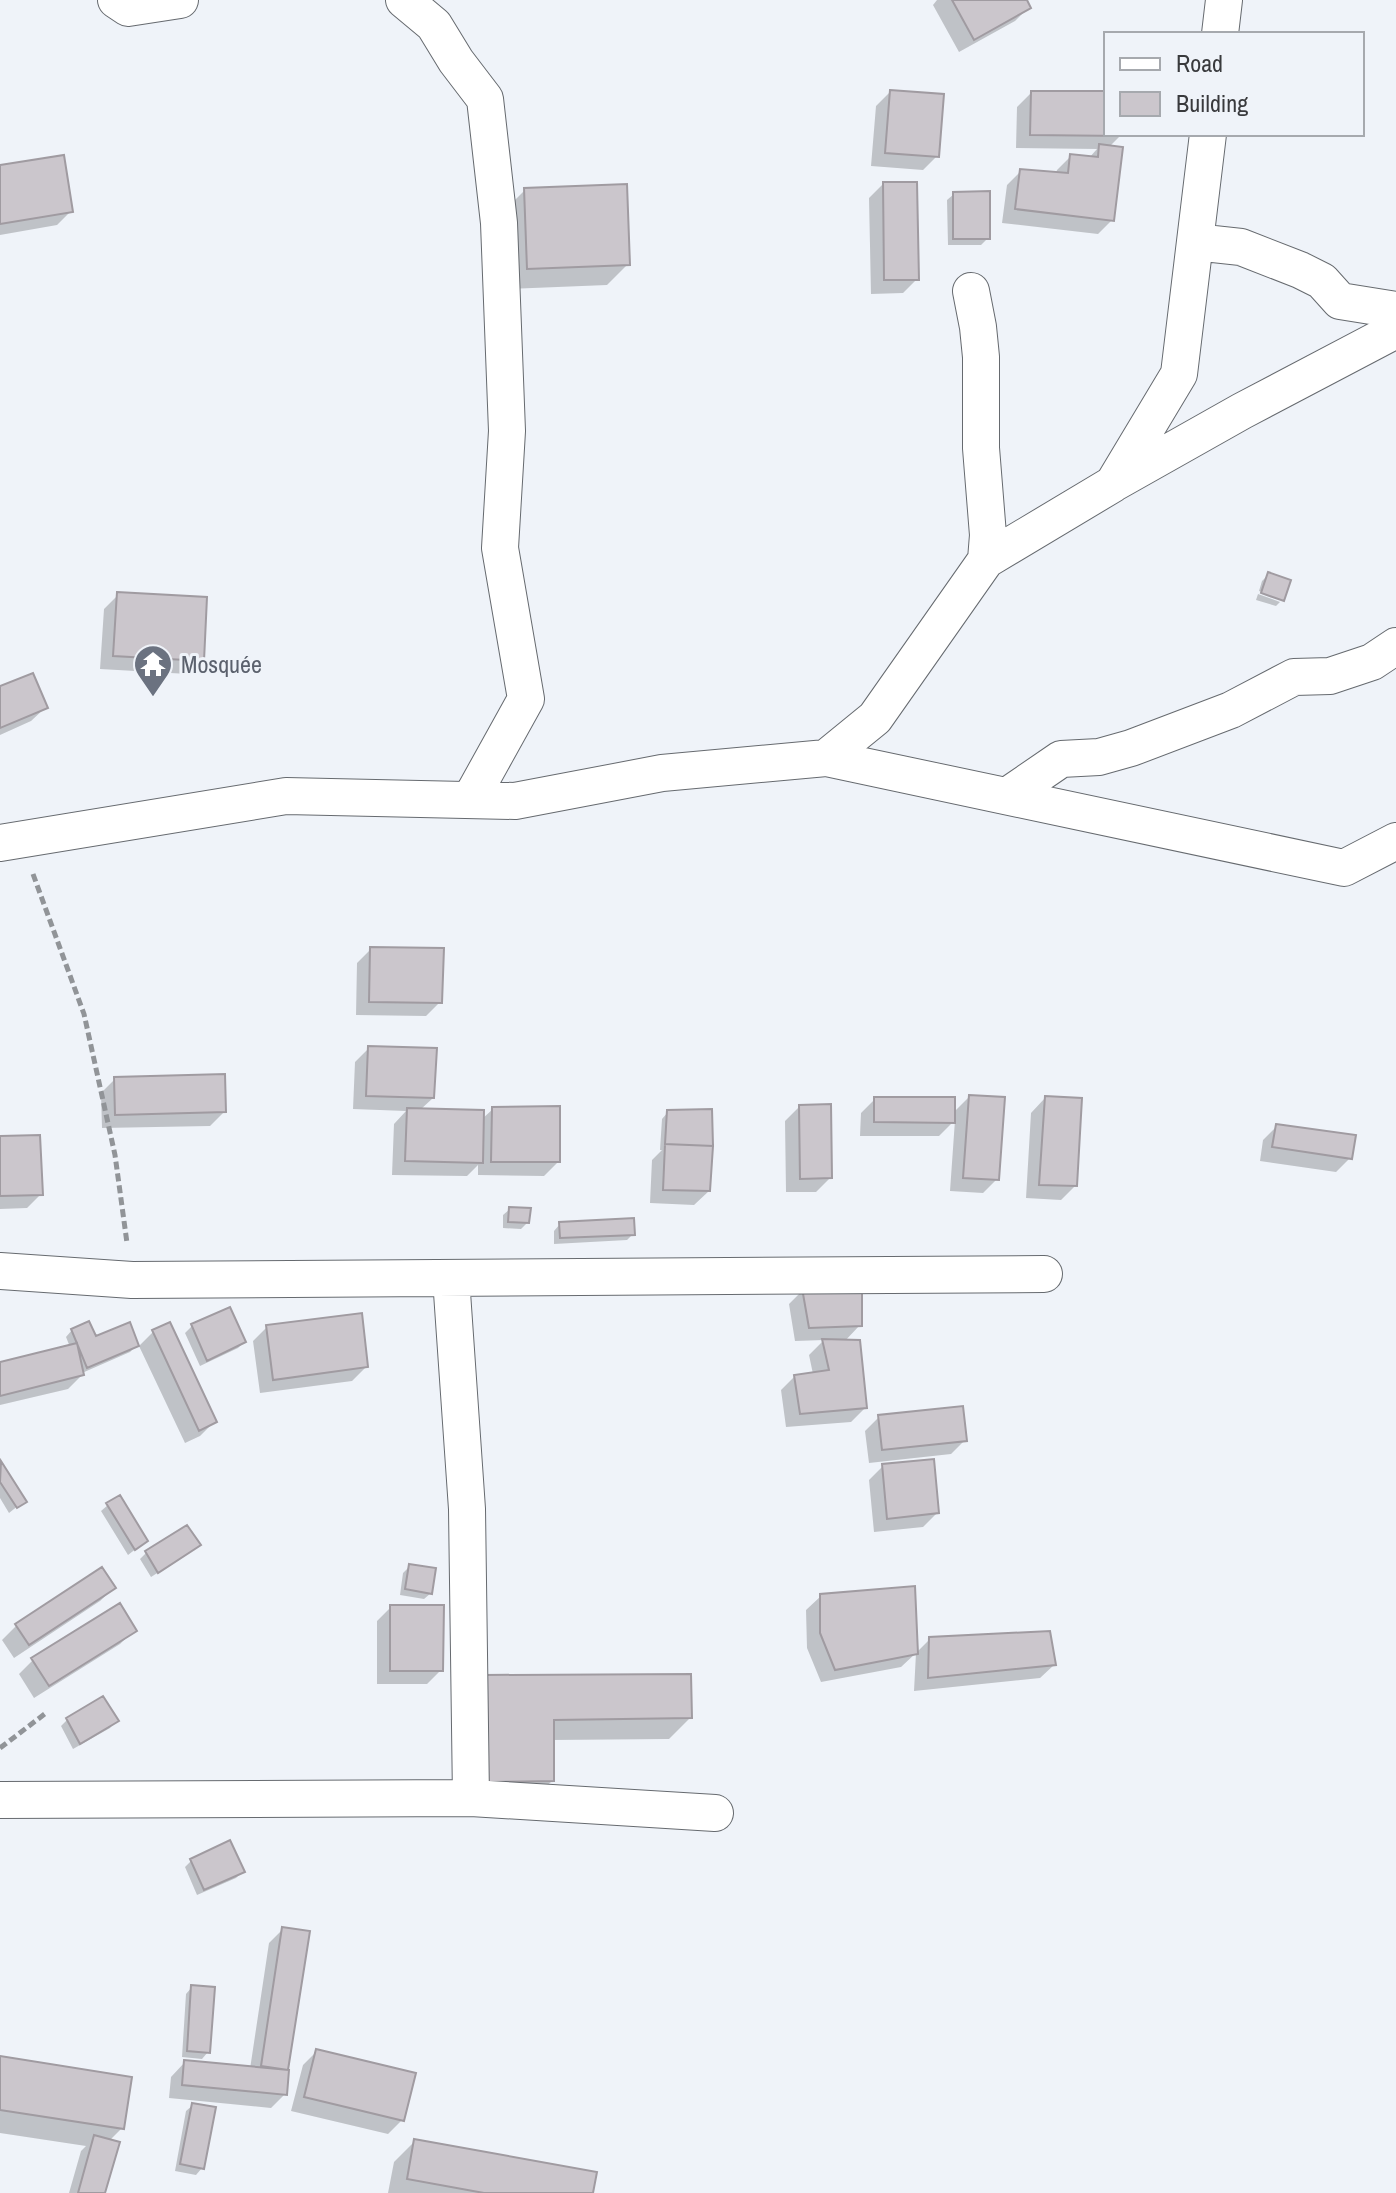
<svg xmlns="http://www.w3.org/2000/svg" width="1396" height="2193" font-family="'Archivo Narrow',sans-serif">
	<style>
		.shadow { fill: #0003 }
		.building { fill: #cbc6cc; stroke: #a09ba1; stroke-width: 2 }
		.lines { fill: none; stroke-linecap: round; stroke-linejoin: round }
		.street-casing { stroke: #666a6f; stroke-width: 38 }
		.path { stroke: #919498; stroke-width: 5; stroke-dasharray: 8 4; stroke-linecap: butt }
		.street { stroke: #fff; stroke-width: 36 }
		.labels { text-anchor: middle; dominant-baseline: central; stroke-width: 6; stroke-linejoin: round; paint-order: stroke }
		.worship-label { font-size: 24px; fill: #5b616d; stroke: #eff3f9; text-anchor: start }
	</style>
	<rect width="100%" height="100%" fill="#eff3f9"/>
	<!-- shadow -->
	<path class="shadow" d="M937,0H1025L1029,7L1015,21L959,52L933,5Z
		M890,92L937,156L923,170L871,166L876,106Z
		M1031,93H1106V134L1121,135L1109,147L1112,220L1098,234L1002,223L1007,185L1021,171L1056,174L1057,170L1071,156L1089,158L1097,149L1016,148L1017,107Z
		M0,167L71,211L57,225L0,235Z
		M883,184L917,279L903,293L871,294L869,198Z
		M525,190L628,264L607,285L507,289L504,211Z
		M954,194L988,238L981,245H948L947,200Z
		M1269,574L1288,581L1281,600V598L1259,591L1262,581Z
		M1258,594L1280,602L1276,606L1256,600Z
		M118,595L202,660L188,674L100,669L104,609Z
		M0,689L45,708L31,721L0,735Z
		M371,949L440,1002L426,1016L356,1015L357,963Z
		M369,1048L433,1098L420,1110L482,1119L493,1109L558,1162L544,1176L478,1175V1165L467,1176L392,1175L394,1124L406,1111L353,1109L355,1062Z
		M115,1079L224,1112L210,1126L102,1128L101,1093Z
		M969,1097L997,1179L983,1193L950,1191L955,1120L939,1136H860L861,1113L875,1099L953,1113Z
		M1045,1098L1075,1186L1061,1200L1026,1198L1031,1113Z
		M799,1107L830,1178L816,1192H786L785,1121Z
		M668,1112L709,1191L694,1205L650,1203L652,1160L662,1150H660L662,1119Z
		M1277,1126L1350,1158L1336,1172L1260,1161L1263,1140Z
		M0,1138L41,1194L27,1208L0,1209Z
		M510,1209L528,1222L521,1229L503,1228V1215Z
		M560,1224L633,1234L627,1240L554,1244V1231Z
		M803,1290L860,1325L844,1342L865,1408L851,1422L786,1427L781,1390L795,1376L813,1374L809,1355L824,1340L795,1341L789,1304Z
		M192,1326L244,1342L238,1348L200,1366L185,1333Z
		M267,1327L366,1367L352,1381L260,1393L253,1341Z
		M72,1330L95,1339L137,1345L130,1352L82,1373V1375L68,1389L0,1405V1364L70,1347L66,1337Z
		M153,1332L214,1422L200,1436L185,1443L139,1346Z
		M879,1417L965,1440L951,1454L869,1463L865,1431Z
		M0,1464L24,1501L9,1513L0,1498Z
		M883,1466L937,1513L923,1527L874,1532L869,1480Z
		M108,1505L146,1541L128,1555L101,1511Z
		M198,1545L192,1551L151,1577L140,1559L146,1553Z
		M410,1566L431,1593L424,1599L400,1595L403,1573Z
		M114,1588L100,1601L14,1658L2,1640L16,1626Z
		M821,1596L916,1653L930,1639L1054,1665L1040,1678L914,1691L916,1653L901,1667L821,1682L807,1648L806,1610Z
		M391,1607L441,1670L427,1684H377V1621Z
		M134,1630L120,1644L34,1698L19,1674L33,1660Z
		M464,1698L690,1718L669,1739L552,1740V1781L531,1801L463,1802Z
		M67,1720L116,1721L110,1728L73,1749L61,1726Z
		M191,1861L242,1872L236,1878L197,1895L185,1867Z
		M283,1929L308,1933L285,2094L271,2108L169,2098L171,2077L185,2062L250,2069L269,1943Z
		M192,1987L208,2052L202,2059L182,2057L186,1994Z
		M317,2051L402,2120L388,2134L291,2111L303,2065Z
		M0,2058L122,2128L109,2141L103,2193H69L81,2151L86,2146L0,2133Z
		M193,2105L202,2168L196,2175L175,2171L186,2111Z
		M415,2141L591,2193H388L394,2162Z"/>
	<!-- building -->
	<path class="building" d="M952,0H1027L1031,8L974,40Z
		M890,90L944,94L939,157L885,153Z
		M1031,91H1106V134H1123V136L1030,135Z
		M1099,144L1123,147L1114,221L1015,209L1020,169L1068,173L1070,154L1098,157Z
		M64,155L73,212L0,224V165Z
		M883,182H917L919,280H884Z
		M627,184L630,265L527,269L524,188Z
		M990,191V239H953V192Z
		M1268,572L1291,580L1284,601L1261,593Z
		M117,592L207,597L204,661L113,656Z
		M33,673L48,708L0,728V686Z
		M370,947L444,948L442,1003L369,1002Z
		M368,1046L437,1048L434,1098L366,1096Z
		M225,1074L226,1112L115,1115L114,1077Z
		M969,1095L1005,1097L999,1180L963,1178Z
		M1045,1096L1082,1098L1077,1186L1039,1185Z
		M874,1097H955V1123L874,1122Z
		M831,1104L832,1178L800,1179L799,1105Z
		M560,1106V1162H491L492,1107Z
		M407,1108L484,1110L483,1163L405,1161Z
		M712,1109L713,1146L665,1144L667,1110Z
		M1276,1124L1356,1135L1352,1159L1272,1147Z
		M40,1135L43,1195L0,1196V1136Z
		M665,1144L713,1146L710,1191L663,1190Z
		M509,1207L531,1208L529,1223L508,1222Z
		M634,1218L635,1235L560,1238L559,1222Z
		M802,1288L862,1292V1326L809,1328Z
		M230,1307L246,1342L207,1361L191,1324Z
		M362,1313L368,1367L273,1380L266,1325Z
		M89,1321L96,1336L130,1322L139,1346L87,1368L71,1329Z
		M170,1322L217,1422L199,1431L152,1330Z
		M822,1339L860,1340L867,1408L800,1414L794,1375L829,1370Z
		M77,1343L84,1375L0,1396V1362Z
		M963,1406L967,1441L882,1450L878,1415Z
		M934,1459L939,1513L887,1519L882,1464Z
		M1,1461L27,1502L17,1508L0,1482Z
		M120,1495L148,1541L135,1550L106,1503Z
		M187,1525L201,1545L158,1573L145,1551Z
		M409,1564L436,1568L432,1594L405,1589Z
		M102,1567L116,1588L29,1645L15,1624Z
		M915,1586L918,1654L835,1670L820,1633V1594Z
		M120,1603L137,1631L49,1686L31,1658Z
		M390,1605H444L443,1671H390Z
		M1050,1631L1056,1665L928,1678L929,1637Z
		M691,1674L692,1718L554,1720V1781L484,1782V1675Z
		M103,1696L119,1721L80,1744L66,1718Z
		M230,1840L245,1872L204,1890L190,1859Z
		M282,1927L310,1931L288,2070L261,2066Z
		M191,1985L215,1987L210,2053L187,2051Z
		M316,2049L416,2073L404,2121L304,2097Z
		M0,2056L132,2077L124,2129L0,2110Z
		M184,2060L289,2070L287,2095L182,2085Z
		M192,2103L216,2107L204,2169L180,2164Z
		M94,2135L120,2142L105,2193H78Z
		M414,2139L597,2172L593,2193H484L407,2179Z"/>
	<g class="lines">
		<defs>
			<path id="street" d="M116,0L128,8L180,0
				M404,0L434,25L456,61L485,99L499,223L507,431L500,548L526,699L470,800
				M1220,34L1224,0
				M1195,242L1241,247L1300,270L1322,281L1340,301L1396,310
				M971,291L978,327L981,357V448L988,535L986,560
				M1116,482L1242,411L1396,330
				M826,758L875,718L986,560L1113,484L1179,374L1208,134
				M1007,796L1061,759L1099,757L1131,748L1231,710L1294,677L1330,676L1372,662L1396,646
				M0,843L286,796L515,801L662,773L826,758L1344,868L1396,841
				M0,1271L132,1280L1044,1274
				M451,1278L467,1509L471,1798
				M0,1800L471,1798L715,1813"/>
		</defs>
		<!-- street casing -->
		<use href="#street" class="street-casing"/>
		<!-- path -->
		<path class="path" d="M33,874L84,1014L115,1155L127,1243
			M0,1748L46,1713"/>
		<!-- street -->
		<use href="#street" class="street"/>
	</g>
	<!-- icons -->
	<defs>
		<symbol id="temple-pin" viewBox="-11 -11 22 30"><path d="M0 17L-7.5 6A9.5 9.5 0 1 1 7.5 6Z" fill="#6b7280" stroke="#eff3f9"/><path d="M0-6L5-2H3V0L6.5 2.5H4V6H1.5V3h-3V6H-4V2.5H-6.5L-3 0V-2H-5Z" fill="#fff"/></symbol>
	</defs>
	<g fill-rule="evenodd">
		<use href="#temple-pin" x="131" y="642" width="44" height="60"/>
	</g>
	<g class="labels">
		<!-- worship labels -->
		<g class="worship-label">
			<text x="181" y="664">Mosquée</text>
		</g>
	</g>
	<!-- legend -->
	<rect x="1104" y="32" width="260" height="104" fill="#eff3f9" stroke="#a6a9ae" stroke-width="2"/>
	<rect x="1120" y="58" width="40" height="12" fill="#ffffff" stroke="#a6a9ae" stroke-width="2"/>
	<text x="1176" y="72" font-size="24" fill="#393a3d">Road</text>
	<rect x="1120" y="92" width="40" height="24" fill="#cbc6cc" stroke="#a6a9ae" stroke-width="2"/>
	<text x="1176" y="112" font-size="24" fill="#393a3d">Building</text>
</svg>
